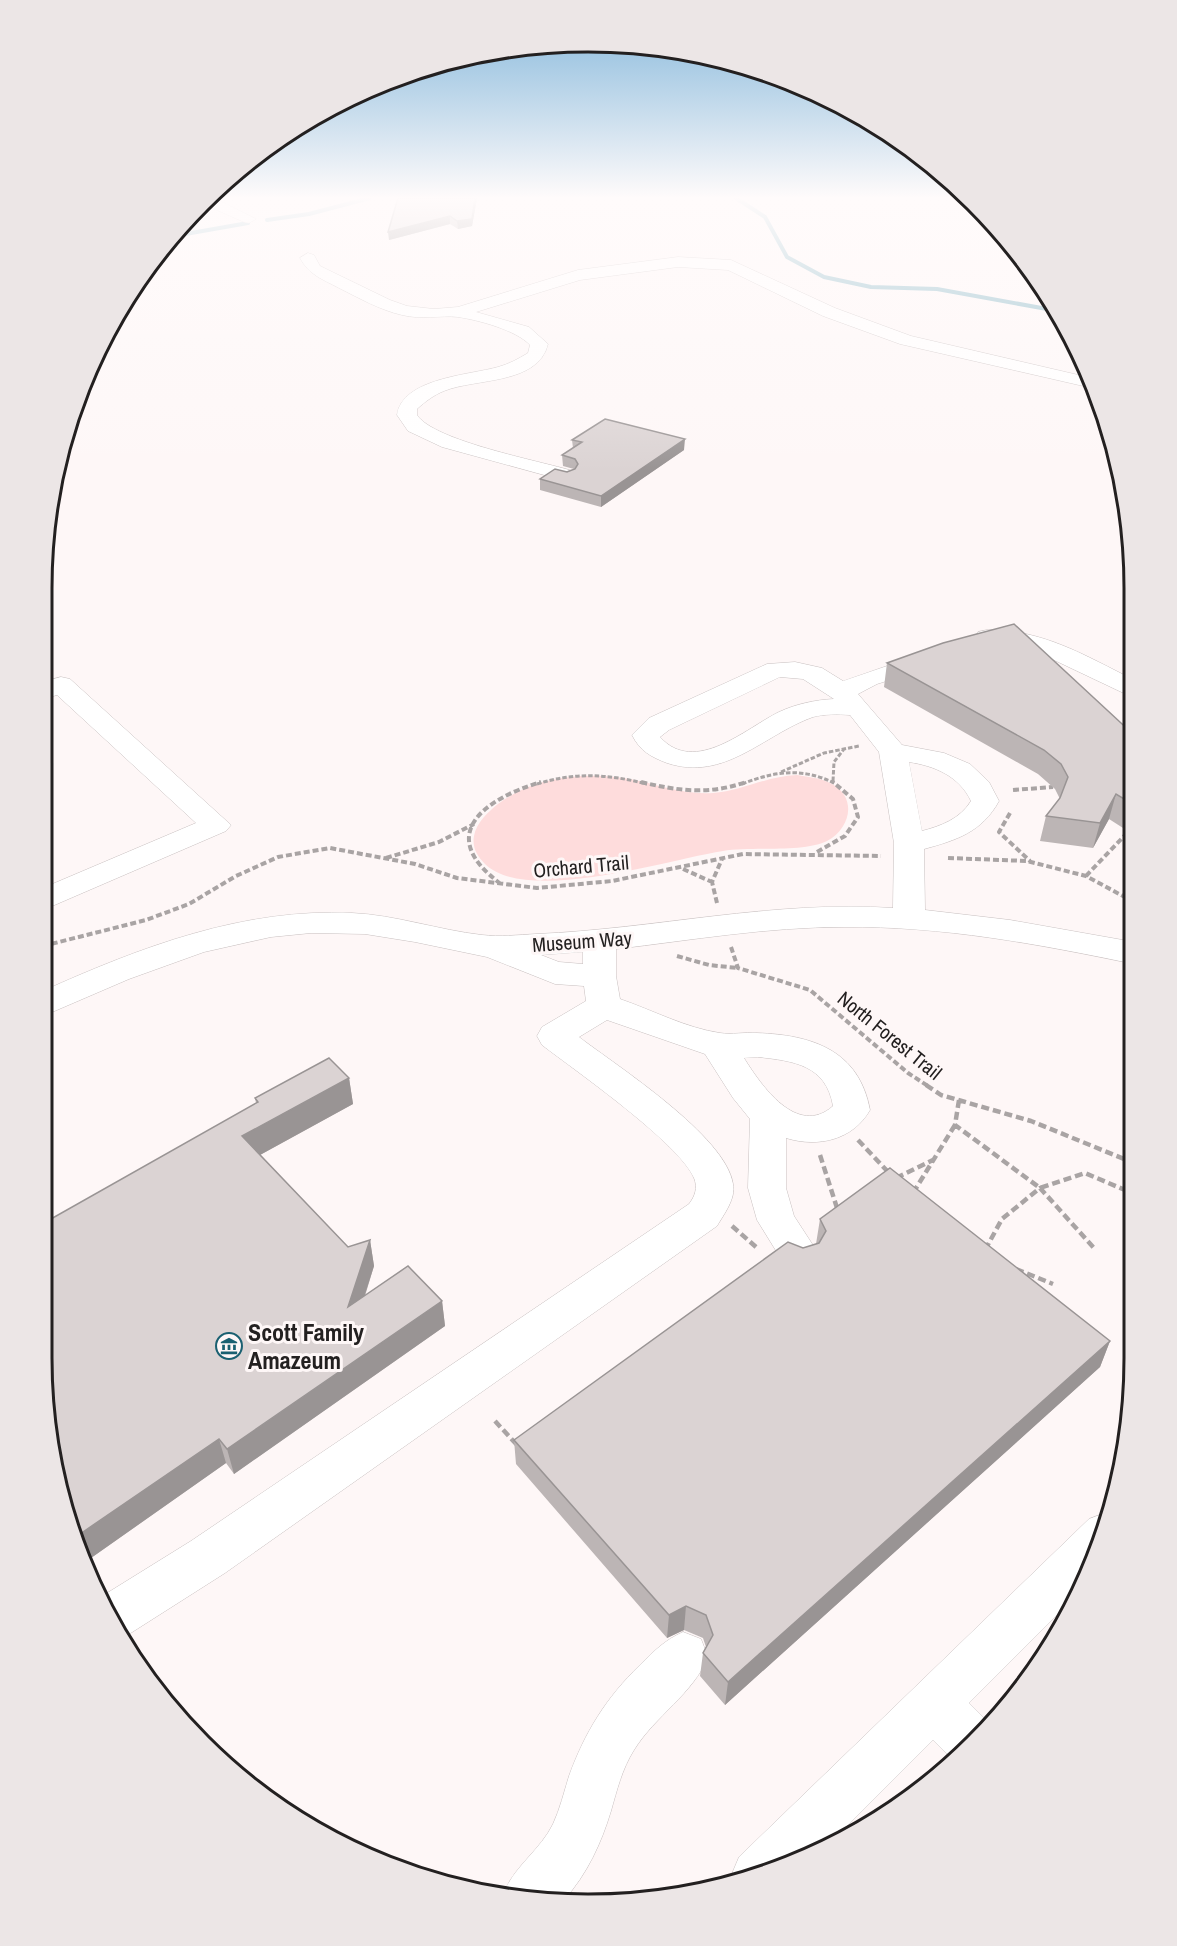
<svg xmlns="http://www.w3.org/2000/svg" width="1177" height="1946" font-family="'Archivo Narrow',sans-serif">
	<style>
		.green { fill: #fedcdc }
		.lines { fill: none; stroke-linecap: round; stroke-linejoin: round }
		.stream { stroke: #85b6c5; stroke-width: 4 }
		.minor-casing { stroke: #c8c0c0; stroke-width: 1 }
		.path-far2 { stroke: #a9a4a4; stroke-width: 3; stroke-dasharray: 4.5 2; stroke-linecap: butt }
		.path-far1 { stroke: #a9a4a4; stroke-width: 4; stroke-dasharray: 6 3; stroke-linecap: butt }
		.path { stroke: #a9a4a4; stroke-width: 4.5; stroke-dasharray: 8 4; stroke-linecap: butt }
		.minor { fill: #fff; fill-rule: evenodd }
		.wall { fill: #bcb5b5 }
		.shaded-wall { fill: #999494 }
		.building { fill: #dbd3d3; stroke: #999494; stroke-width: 1.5 }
		.labels { text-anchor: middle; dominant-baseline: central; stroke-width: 6; stroke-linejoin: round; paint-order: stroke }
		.street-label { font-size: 20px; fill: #232020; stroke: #fef7f7 }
		.near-poi-label { font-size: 24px; font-weight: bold; fill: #232020; stroke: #fef7f7; text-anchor: start }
		.rim { fill: none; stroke: #232020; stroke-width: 3 }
	</style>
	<rect width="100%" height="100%" fill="#fef7f7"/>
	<!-- green -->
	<path class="green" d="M797,775C809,777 821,778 832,784C858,798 850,829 827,841C803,853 752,846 723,851C670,859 527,905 485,864C477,856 472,848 474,836C476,823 489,811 498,804C531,779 574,773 615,777C649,780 676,795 713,793C742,791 767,776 797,775Z"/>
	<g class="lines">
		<!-- stream -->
		<path class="stream" d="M736,198L765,217L787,257L824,277L871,287L937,289L1058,311
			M267,220L309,214L370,198
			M174,236L248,223"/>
		<defs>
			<path id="minor" d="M206,198H214L256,219L249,223L244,222L201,203Z
				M308,253L314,255L320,266L390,300L407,306L434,309L458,307L578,270L678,257L731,260L835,308L911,336L1087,377L1092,388L900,344L823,316L728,270L678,267L580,280L476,312L529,327L548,344C538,385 476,378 444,391C434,395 426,401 417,409V415C434,441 540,461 573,471L576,475L573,479L566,481L442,447L408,431L397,415C402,378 470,375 498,367C509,364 518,359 528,353L530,345C516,330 478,320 458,317C440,315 422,320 402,315C380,310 359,298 339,288C322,279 309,275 300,258Z
				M987,630C1042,629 1086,656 1134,680V698L1035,651L1006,644L978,642L975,637L978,632Z
				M928,652L937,655L941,660L937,665L877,684L858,694L902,745L944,753L970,764L989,782L999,801C982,832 957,840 924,849L925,910L1010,920L1134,942V964C1038,944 942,926 844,927C767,927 692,940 616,949V976L620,999C652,1010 686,1028 720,1033C732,1035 744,1032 757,1033C812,1035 859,1050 870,1110C853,1140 818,1148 786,1138V1188L794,1216L820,1256L814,1267L800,1272L786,1267L757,1220L748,1188L750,1119L733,1098L705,1054L607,1020L579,1037C617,1066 726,1136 733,1184C736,1199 724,1214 717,1226L225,1573L126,1636L104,1595L191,1541L689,1204C695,1196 698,1188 694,1178C679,1143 576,1071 542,1045L537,1036L542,1027L586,1001L584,986L555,984L487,957L415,942L365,934L311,933L271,937L204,952L129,979L43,1016V991C141,947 243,908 352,913C396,915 438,930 482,935C500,937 518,935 536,934C655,929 773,900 893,908L894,843L879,752L850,715C838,714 824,714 813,717C763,735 725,782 667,763C651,757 640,751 632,735L649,718L767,664L795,662L822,668L843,681ZM780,677L803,679L834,699C815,700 796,704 779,712C746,728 695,776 660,737L669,730ZM909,762C935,766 959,776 971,801C960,819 941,826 922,831ZM583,952V964L559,962L541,955ZM758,1057C794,1061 826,1065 833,1106C797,1138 761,1085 744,1058Z
				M61,677L70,679L231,825L226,831L43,910V888L196,823L57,695L43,699V682Z
				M1105,1513L1110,1515L1106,1533L1074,1598L969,1703L987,1721L952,1759L933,1740L836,1837L764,1875L732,1880L731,1876L739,1857L1089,1519Z
				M683,1632L701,1639L708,1657C693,1694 655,1716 634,1750C622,1769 617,1790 611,1811C601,1844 587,1874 564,1900L505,1890C516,1865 541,1849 553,1824C560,1809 564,1792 569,1776C585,1732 606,1698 640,1665C654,1651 665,1640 683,1632Z"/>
		</defs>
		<!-- minor casing -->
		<use href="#minor" class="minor-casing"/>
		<!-- path-far2 -->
		<path class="path-far2" d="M781,772L824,753L859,746
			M833,781L834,762L844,749
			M537,784C575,772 608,774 647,784
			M742,784C775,771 803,767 836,784"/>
		<!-- path-far1 -->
		<path class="path-far1" d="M641,782C678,791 709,795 746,782
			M1013,790L1053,787
			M1010,813L999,832L1030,861
			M817,852L845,836L858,817L853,799L833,782
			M386,858L439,842L474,824
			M948,858L1027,861L1086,876L1134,902
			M683,869L712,882
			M1086,876L1129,831
			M501,884C434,835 484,799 541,782
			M717,903L712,882L722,859
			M43,946L146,920L189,904L236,876L278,857L330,848L415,864L457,878L537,888L612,881L743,854L881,856
			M731,947L738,968L810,990L908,1073L928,1086
			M677,956L709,965L738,968"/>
		<!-- path -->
		<path class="path" d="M926,1085L941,1095L1031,1121L1134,1163
			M959,1100L955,1125L1040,1188L1085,1173L1132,1193L1134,1190
			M858,1140L890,1174
			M820,1155L838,1211
			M896,1178L933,1160
			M913,1193L955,1125
			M732,1226L756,1247
			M985,1250L1002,1219L1040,1188L1094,1248
			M1016,1269L1053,1284
			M495,1421L517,1445"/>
		<!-- minor -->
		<use href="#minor" class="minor"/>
	</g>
	<!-- wall -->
	<path class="wall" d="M398,198H477L472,226L458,229L450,224L389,240Z
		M572,440L684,450L601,507L540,490V479L574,469L563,466L562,455L573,448Z
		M1118,459L1121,477L1110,472L1112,461Z
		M887,663L1134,735V835L1109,819L1093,848L1040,841L1046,816L1060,799L1055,789L1038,774L884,687Z
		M349,1078L353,1104L260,1155L348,1247L370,1240L374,1266L365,1296L442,1301L445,1326L234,1474L226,1463L91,1558L70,1527L42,1358L256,1103L255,1098Z
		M820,1219L1110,1341L1100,1367L725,1705L700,1676L703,1653L706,1647L703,1638L684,1630L667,1638L516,1464L514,1440L803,1248L816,1244Z"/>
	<!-- shaded-wall -->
	<path class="shaded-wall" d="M475,198H477L472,226L458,229L457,221Z
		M450,216V224L389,240L388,232Z
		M685,439L684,450L601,507V496Z
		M1116,794L1109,819L1093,848L1100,823Z
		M349,1078L353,1104L247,1162L242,1136Z
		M370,1240L374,1266L353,1332L348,1307Z
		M442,1301L445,1326L234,1474L227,1449Z
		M1110,1341L1100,1367L725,1705L728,1682Z
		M219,1439L226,1463L91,1558L80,1534Z
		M686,1606L684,1630L667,1638L669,1615Z"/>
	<!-- building -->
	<path class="building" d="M398,198H475L472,219L457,221L450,216L388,232Z
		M605,419L685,439L601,496L540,479L555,469L567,472L575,469L578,464L575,459L562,455L582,442L572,440Z
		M1118,459L1119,464L1112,461Z
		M1014,624L1134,735V805L1116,794L1100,823L1046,816L1060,798L1068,777L1061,764L1044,750L887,663L943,643Z
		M329,1058L349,1078L242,1136L348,1247L370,1240L348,1307L408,1266L442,1301L227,1449L219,1439L80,1534L68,1517L42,1358V1224L258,1102L255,1098Z
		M890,1168L1110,1341L728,1682L703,1653L713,1635L706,1615L686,1606L669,1615L514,1440L788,1242L803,1248L819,1243L826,1231L820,1219Z"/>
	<!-- sky -->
	<linearGradient id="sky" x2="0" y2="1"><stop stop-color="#80b5da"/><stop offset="0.42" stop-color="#fffbfb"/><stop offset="1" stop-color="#fffbfb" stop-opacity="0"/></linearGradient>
	<rect width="1177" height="471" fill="url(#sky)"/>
	<!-- icons -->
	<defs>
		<symbol id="museum-ring" viewBox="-11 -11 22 22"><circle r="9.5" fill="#fef7f7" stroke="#1a6071" stroke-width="1.5"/><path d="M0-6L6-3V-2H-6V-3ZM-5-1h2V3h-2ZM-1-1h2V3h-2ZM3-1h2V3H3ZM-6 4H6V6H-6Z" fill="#1a6071"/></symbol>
	</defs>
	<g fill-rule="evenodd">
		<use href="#museum-ring" x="214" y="1331" width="30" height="30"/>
	</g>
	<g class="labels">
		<!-- street labels -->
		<g class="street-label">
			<text transform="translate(581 866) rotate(-5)">Orchard Trail</text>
			<text transform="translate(582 941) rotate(-4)">Museum Way</text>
			<text transform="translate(890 1035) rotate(39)">North Forest Trail</text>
		</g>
		<!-- near-poi labels -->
		<g class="near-poi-label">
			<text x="248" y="1332">Scott Family<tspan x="248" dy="28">Amazeum</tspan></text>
		</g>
	</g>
	<!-- crop -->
	<path d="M0 0H1177V1946H0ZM588 52H588A536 536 0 0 1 1124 588V1358A536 536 0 0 1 588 1894H588A536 536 0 0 1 52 1358V588A536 536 0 0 1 588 52Z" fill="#ece6e6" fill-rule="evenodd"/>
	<path class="rim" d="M588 52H588A536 536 0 0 1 1124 588V1358A536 536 0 0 1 588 1894H588A536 536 0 0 1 52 1358V588A536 536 0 0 1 588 52Z"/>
</svg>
